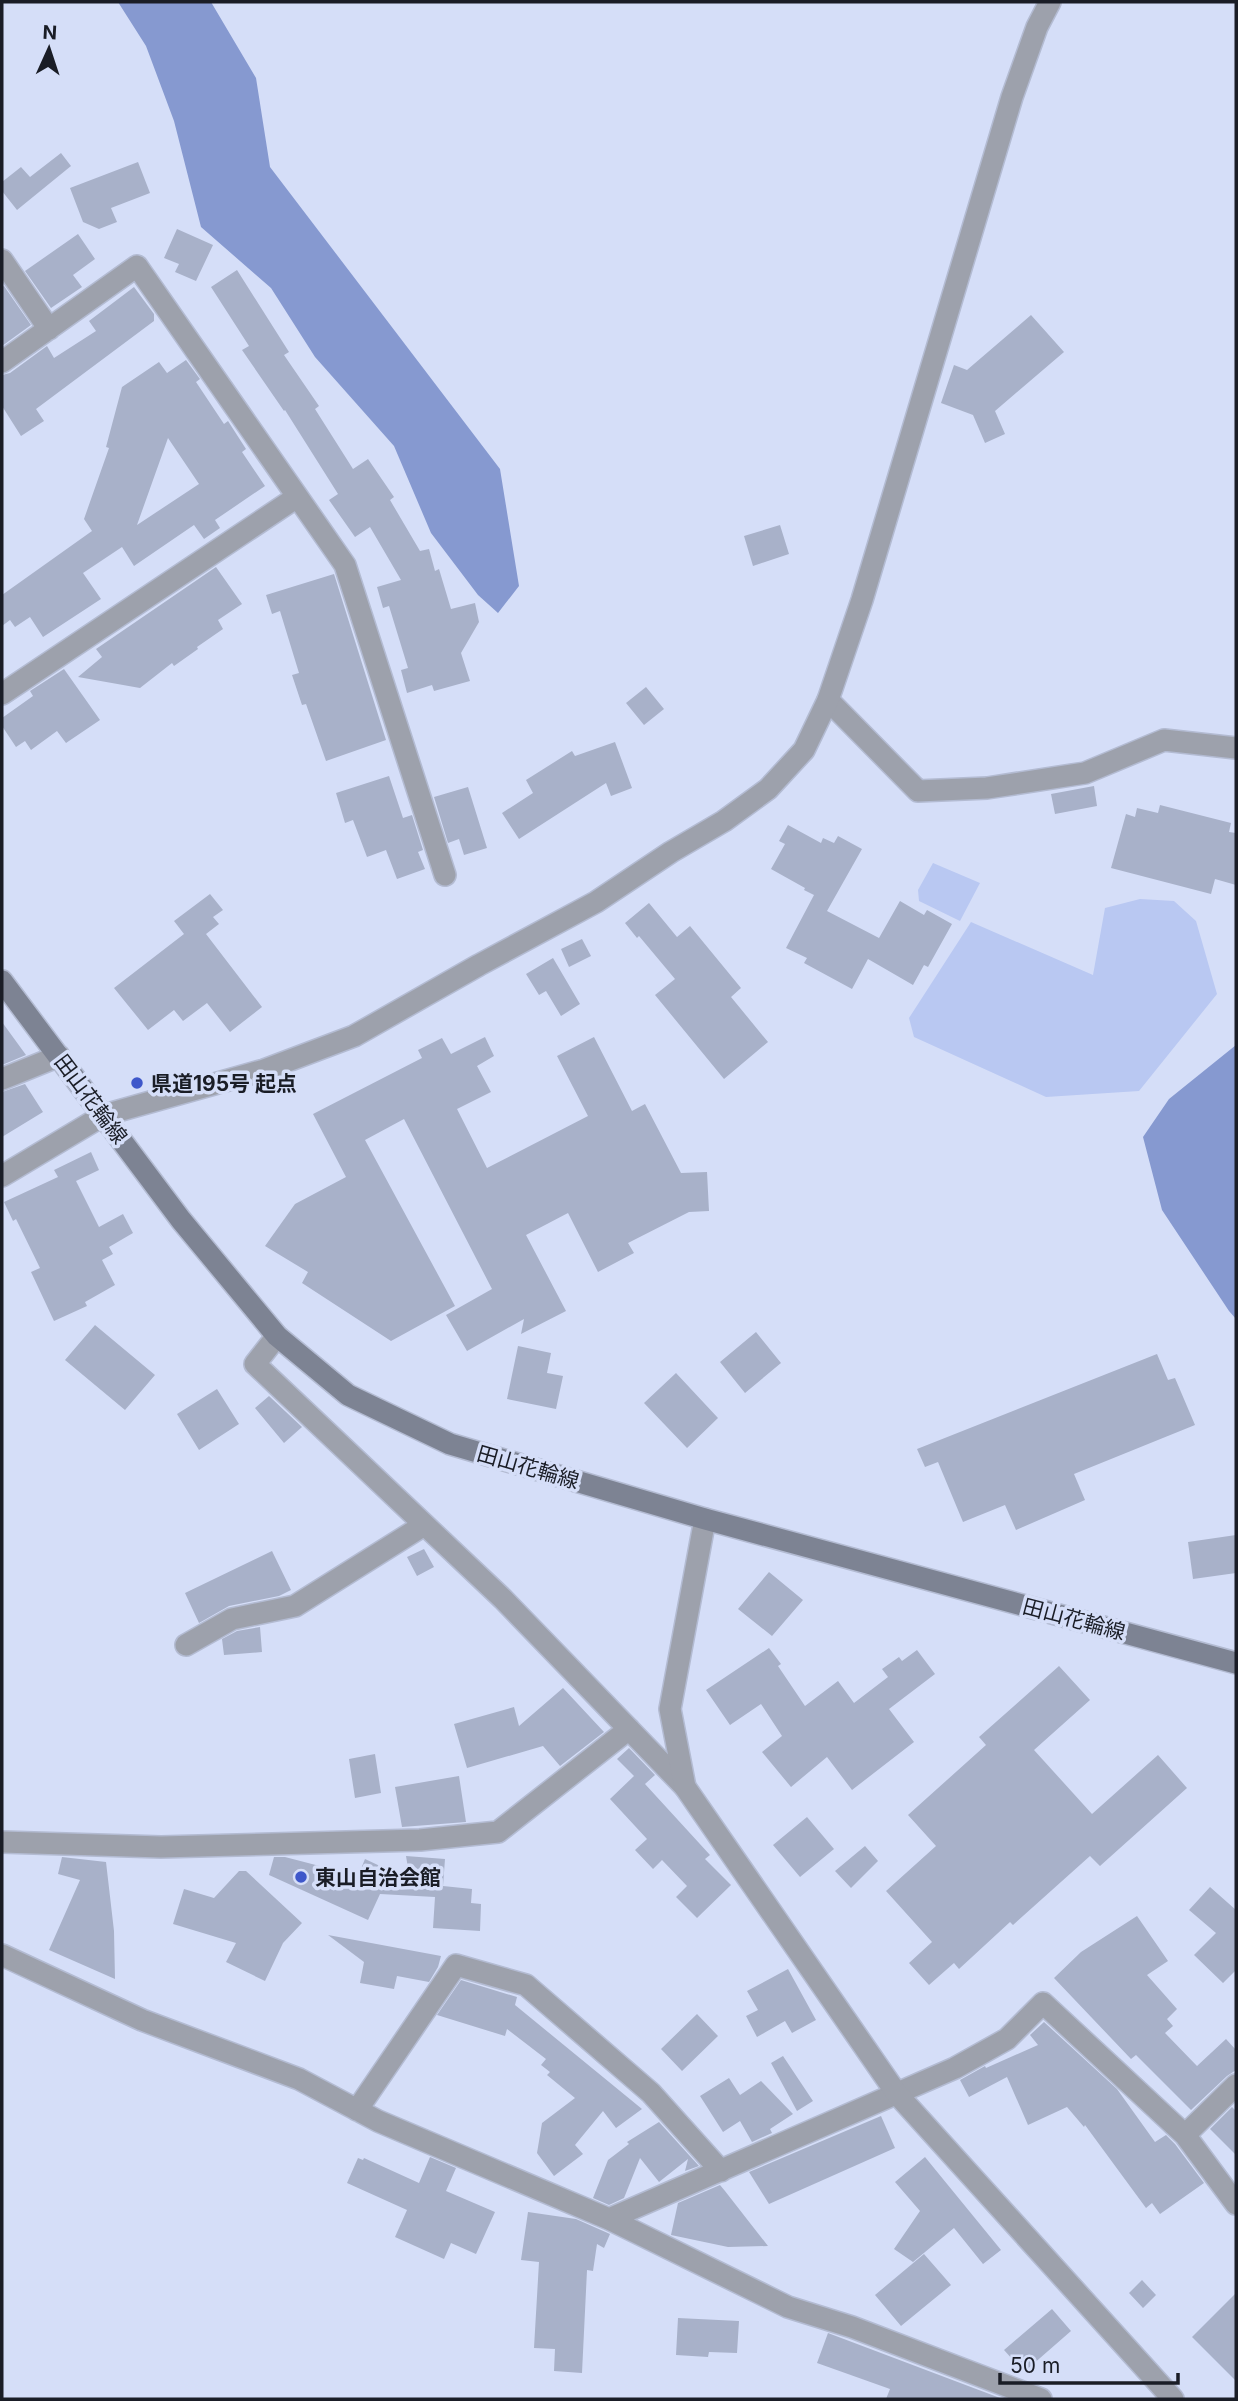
<svg xmlns="http://www.w3.org/2000/svg" width="1238" height="2401" font-family="Inter,'Noto Sans JP',sans-serif">
	<style>
		.green { fill: #b9c8f2 }
		.forest { fill: #8699d0 }
		.building { fill: #a8b1c9; fill-rule: evenodd }
		.lines { fill: none; stroke-linecap: round; stroke-linejoin: round }
		.minor-casing { stroke: #b3bbd2; stroke-width: 24 }
		.tertiary-casing { stroke: #b3bbd2; stroke-width: 24 }
		.secondary-casing { stroke: #b3bbd2; stroke-width: 24 }
		.minor { stroke: #9da1ac; stroke-width: 21 }
		.tertiary { stroke: #9da1ac; stroke-width: 21 }
		.secondary { stroke: #7d8393; stroke-width: 21 }
		.poi-dot { fill: #3e57ca; stroke: #d5def8; stroke-width: 2.5 }
		.labels { text-anchor: middle; dominant-baseline: central; stroke-width: 7; stroke-linejoin: round; paint-order: stroke }
		.poi-label { font-size: 21px; font-weight: bold; fill: #1a1d26; stroke: #d5def8; text-anchor: start }
		.street-label { font-size: 21px; fill: #1a1d26; stroke: #d5def8 }
	</style>
	<rect width="100%" height="100%" fill="#d5def8"/>
	<!-- green -->
	<path class="green" d="M933,863L980,883L960,921L919,901L918,890Z
		M1140,899L1174,901L1196,921L1217,994L1139,1091L1046,1097L914,1037L909,1018L971,922L1093,975L1105,908Z"/>
	<!-- forest -->
	<path class="forest" d="M118,2H211L256,78L270,167L500,469L519,586L498,613L478,595L431,533L394,446L315,357L271,288L201,227L174,121L146,46Z
		M1236,1045V1319L1229,1311L1162,1210L1143,1137L1169,1099Z"/>
	<!-- building -->
	<path class="building" d="M61,153L71,166L17,210L2,191V182L21,167L30,177Z
		M138,162L150,193L111,208L117,222L99,229L83,222L70,188Z
		M177,229L213,245L196,281L175,272L179,264L164,258Z
		M78,234L95,259L73,275L82,287L51,308L25,271Z
		M237,270L289,352L284,355L319,406L315,409L353,469L368,459L394,497L390,500L420,551L429,549L435,571L439,569L451,609L475,603L479,622L461,653L470,681L434,691L432,685L407,693L401,670L408,668L389,606L383,608L377,587L401,580L370,527L355,537L329,500L338,494L285,410L284,411L242,350L249,346L211,287Z
		M4,286L31,325L2,346V287Z
		M134,287L154,314V321L36,409L44,421L21,436L2,406V375L10,373L47,346L54,358L96,331L89,321Z
		M1031,315L1064,352L995,411L1005,434L985,443L973,415L941,403L954,365L967,370Z
		M186,360L200,379L196,382L224,424L228,421L246,449L242,452L265,486L215,520L220,528L204,539L194,525L134,566L122,547L83,573L101,599L43,637L30,617L15,627L10,620L2,626V595L92,531L84,519L109,448L106,447L122,387L159,362L167,373ZM168,438L199,484L137,525Z
		M780,525L789,554L753,566L744,536Z
		M216,567L242,604L218,620L223,629L197,647L198,649L174,666L172,663L140,688L78,677L102,657L96,649Z
		M334,574L386,740L326,761L306,704L302,705L292,675L299,673L280,611L272,614L266,595Z
		M64,669L100,720L66,743L57,731L31,750L25,741L16,747L2,726V718L33,696L30,691Z
		M646,687L664,709L644,725L626,703Z
		M615,742L632,788L611,796L606,783L519,839L502,813L533,793L526,780L572,751L575,756Z
		M389,776L403,818L412,815L423,850L418,852L425,869L397,879L386,850L367,857L353,820L345,823L336,793Z
		M1094,786L1097,806L1055,814L1051,794Z
		M468,787L487,848L464,855L459,839L448,843L434,797Z
		M1160,805L1231,823L1229,832L1236,833V885L1215,879L1211,894L1111,868L1126,814L1135,817L1137,808L1158,813Z
		M788,825L821,843L823,838L834,843L838,836L862,849L827,911L879,938L900,901L924,915L927,910L952,924L928,967L924,965L913,985L868,959L852,989L804,963L807,958L786,948L814,895L804,890L805,888L771,869L785,844L779,841Z
		M210,894L223,910L213,917L219,924L206,934L262,1007L230,1032L207,1003L183,1021L174,1010L148,1030L114,988L184,934L174,921Z
		M649,903L677,937L690,926L741,988L731,997L768,1042L724,1079L655,995L675,979L639,936L637,938L625,923Z
		M582,939L591,956L569,967L561,949Z
		M553,958L580,1004L561,1016L546,991L539,995L526,974Z
		M2,1022L26,1055L2,1065Z
		M485,1037L494,1056L477,1066L491,1092L457,1109L487,1168L588,1116L557,1056L594,1037L632,1111L645,1104L681,1173L707,1172L709,1211L689,1212L628,1243L634,1253L598,1272L568,1213L526,1235L566,1311L521,1334L524,1319L467,1351L446,1315L492,1289L404,1119L365,1140L455,1306L391,1341L302,1283L308,1272L265,1246L295,1204L346,1177L313,1114L422,1058L418,1050L442,1038L451,1054Z
		M25,1084L43,1112L2,1137V1092Z
		M91,1152L99,1170L76,1181L99,1227L123,1214L133,1233L109,1247L113,1254L102,1260L115,1285L85,1302L87,1306L54,1321L31,1272L40,1268L16,1219L13,1221L4,1202L58,1177L54,1170Z
		M95,1325L155,1375L125,1410L65,1360Z
		M756,1332L781,1363L745,1393L720,1362Z
		M518,1346L551,1353L547,1373L563,1376L556,1409L507,1399Z
		M1157,1354L1168,1380L1175,1378L1195,1425L1074,1474L1085,1500L1016,1530L1005,1505L963,1522L938,1462L925,1467L917,1449Z
		M676,1373L718,1418L687,1448L644,1403Z
		M217,1389L239,1424L199,1450L177,1414Z
		M269,1396L302,1427L284,1443L255,1408Z
		M1236,1535V1573L1193,1579L1188,1542Z
		M424,1549L434,1567L417,1576L407,1557Z
		M272,1551L291,1590L279,1596L229,1606L199,1623L185,1593Z
		M769,1572L803,1600L772,1636L738,1609Z
		M260,1627L262,1652L224,1655L222,1639L237,1631Z
		M769,1648L781,1664L778,1666L805,1706L838,1681L854,1703L888,1677L882,1669L899,1657L902,1661L917,1650L935,1674L889,1709L914,1742L852,1790L827,1757L791,1787L762,1752L782,1736L761,1704L730,1725L706,1690Z
		M1059,1666L1090,1700L1034,1750L1092,1814L1158,1755L1187,1788L1100,1866L1090,1856L1013,1925L1010,1922L959,1969L954,1963L929,1985L909,1963L932,1942L886,1891L936,1846L908,1815L986,1745L979,1737Z
		M563,1688L604,1732L560,1766L543,1746L467,1768L454,1724L514,1707L519,1726Z
		M629,1748L655,1775L645,1784L710,1855L705,1859L731,1885L697,1918L676,1897L687,1886L662,1860L653,1869L635,1850L647,1839L610,1799L634,1776L617,1759Z
		M375,1754L381,1793L355,1798L349,1759Z
		M459,1776L466,1822L402,1827L395,1787Z
		M807,1817L834,1849L800,1877L773,1845Z
		M865,1846L878,1861L851,1888L835,1871Z
		M406,1856L445,1859L443,1886L472,1889L471,1903L481,1904L480,1931L433,1928L435,1897L380,1894L368,1920L269,1875L274,1857H285L358,1876L365,1859L410,1880Z
		M62,1857L106,1862L114,1931L115,1979L49,1950L80,1880L58,1874Z
		M239,1871H246L302,1923L283,1943L265,1981L226,1962L236,1943L173,1924L184,1889L214,1898Z
		M1210,1887L1236,1910V1970L1223,1983L1194,1955L1216,1933L1189,1910Z
		M1137,1916L1168,1961L1147,1975L1177,2009L1167,2019L1173,2026L1165,2033L1197,2066L1226,2039L1236,2050V2070L1227,2076L1191,2110L1136,2055L1131,2059L1054,1978L1081,1952Z
		M328,1935L441,1956L438,1967L429,1982L397,1976L394,1989L360,1983L364,1962Z
		M788,1969L816,2020L792,2033L785,2021L757,2037L746,2016L758,2010L747,1991Z
		M461,1980L517,1997L515,2005L642,2109L616,2128L603,2111L575,2145L583,2154L554,2176L537,2153L542,2123L575,2098L547,2075L550,2072L541,2065L546,2059L507,2029L505,2036L437,2015Z
		M697,2014L718,2036L682,2071L661,2049Z
		M1044,2022L1117,2089L1155,2142L1166,2135L1175,2144L1204,2183L1160,2214L1152,2203L1146,2208L1085,2125L1084,2127L1067,2107L1028,2125L1007,2077L969,2097L960,2080L985,2066L986,2068L1038,2045L1030,2035Z
		M783,2056L813,2101L797,2111L771,2063Z
		M729,2078L740,2095L761,2081L793,2114L770,2129L772,2133L752,2142L740,2121L723,2132L700,2096Z
		M1232,2107L1236,2111V2155L1210,2129Z
		M881,2116L895,2148L769,2204L749,2172Z
		M659,2122L699,2166L685,2171L688,2159L659,2182L640,2158L624,2198L609,2205L593,2198L608,2160L629,2144L627,2142Z
		M430,2157L456,2168L446,2191L495,2212L476,2254L451,2243L444,2259L395,2237L407,2210L347,2183L358,2158L363,2160L364,2158L419,2183Z
		M925,2157L1001,2250L983,2264L954,2228L913,2262L894,2249L920,2211L895,2182Z
		M720,2185L725,2191L768,2246L728,2247L671,2235L678,2203Z
		M528,2212L576,2219L610,2234L604,2248L597,2244L593,2271L587,2270L582,2373L554,2371L555,2349L534,2348L539,2262L521,2260Z
		M924,2254L951,2285L901,2326L875,2295Z
		M1142,2280L1156,2295L1143,2308L1129,2293Z
		M1236,2293V2381L1192,2337Z
		M1052,2309L1071,2331L1024,2372L1004,2350Z
		M678,2318L739,2321L737,2353L709,2352L708,2357L676,2355Z
		M828,2333L1000,2398V2399H886L890,2389L817,2363Z"/>
	<g class="lines">
		<defs>
			<path id="minor" d="M2,260L49,329
				M2,362L137,266L345,565L445,875
				M2,694L297,497
				M828,700L918,791L987,788L1085,773L1164,740L1236,748
				M2,1079L59,1056
				M277,1336L255,1364L503,1599L685,1787
				M186,1645L232,1619L295,1606L424,1525
				M2,1842L161,1847L420,1840L498,1832L629,1729
				M2,1955L142,2020L299,2079L378,2121L609,2219L788,2307L852,2327L1041,2399
				M357,2110L456,1965L526,1985L651,2093L721,2171
				M1185,2135L1236,2085
				M609,2219L955,2068L1007,2039L1043,2003L1185,2135L1236,2204"/>
			<path id="tertiary" d="M2,1176L104,1115L264,1070L354,1036L479,965L596,902L671,852L724,821L768,789L804,750L828,700L862,600L1012,97L1037,27L1050,2
				M705,1519L670,1709L685,1787L897,2094L1173,2399"/>
			<path id="secondary" d="M2,981L181,1220L277,1336L348,1395L450,1444L705,1519L1236,1663"/>
		</defs>
		<!-- minor casing -->
		<use href="#minor" class="minor-casing"/>
		<!-- tertiary casing -->
		<use href="#tertiary" class="tertiary-casing"/>
		<!-- secondary casing -->
		<use href="#secondary" class="secondary-casing"/>
		<!-- minor -->
		<use href="#minor" class="minor"/>
		<!-- tertiary -->
		<use href="#tertiary" class="tertiary"/>
		<!-- secondary -->
		<use href="#secondary" class="secondary"/>
	</g>
	<!-- markers -->
	<g class="poi-dot">
		<circle cx="137" cy="1083" r="7"/>
		<circle cx="301" cy="1877" r="7"/>
	</g>
	<g class="labels">
		<!-- poi labels -->
		<g class="poi-label">
			<text x="151" y="1083">県道195号 起点</text>
			<text x="315" y="1877">東山自治会館</text>
		</g>
		<!-- street labels -->
		<g class="street-label">
			<text transform="translate(91 1099) rotate(53)">田山花輪線</text>
			<text transform="translate(528 1467) rotate(16)">田山花輪線</text>
			<text transform="translate(1074 1619) rotate(15)">田山花輪線</text>
		</g>
	</g>
	<!-- border -->
	<rect width="1238" height="2401" fill="none" stroke="#1a1d26" stroke-width="7"/>
	<!-- north arrow -->
	<g transform="translate(49 49) rotate(3)" stroke="#d5def8" stroke-width="5" paint-order="stroke">
	<path d="M0-5L12 26L0 18L-12 26Z" fill="#1a1d26"/>
	<text y="-10" font-size="19" font-weight="bold" text-anchor="middle" fill="#1a1d26">N</text>
	</g>
	<!-- scale -->
	<path d="M1000 2373v10h178v-10" fill="none" stroke="#1a1d26" stroke-width="3.5"/>
	<text x="1010" y="2373" font-size="21" fill="#1a1d26" stroke="#d5def8" stroke-width="5" paint-order="stroke">50 m</text>
</svg>
